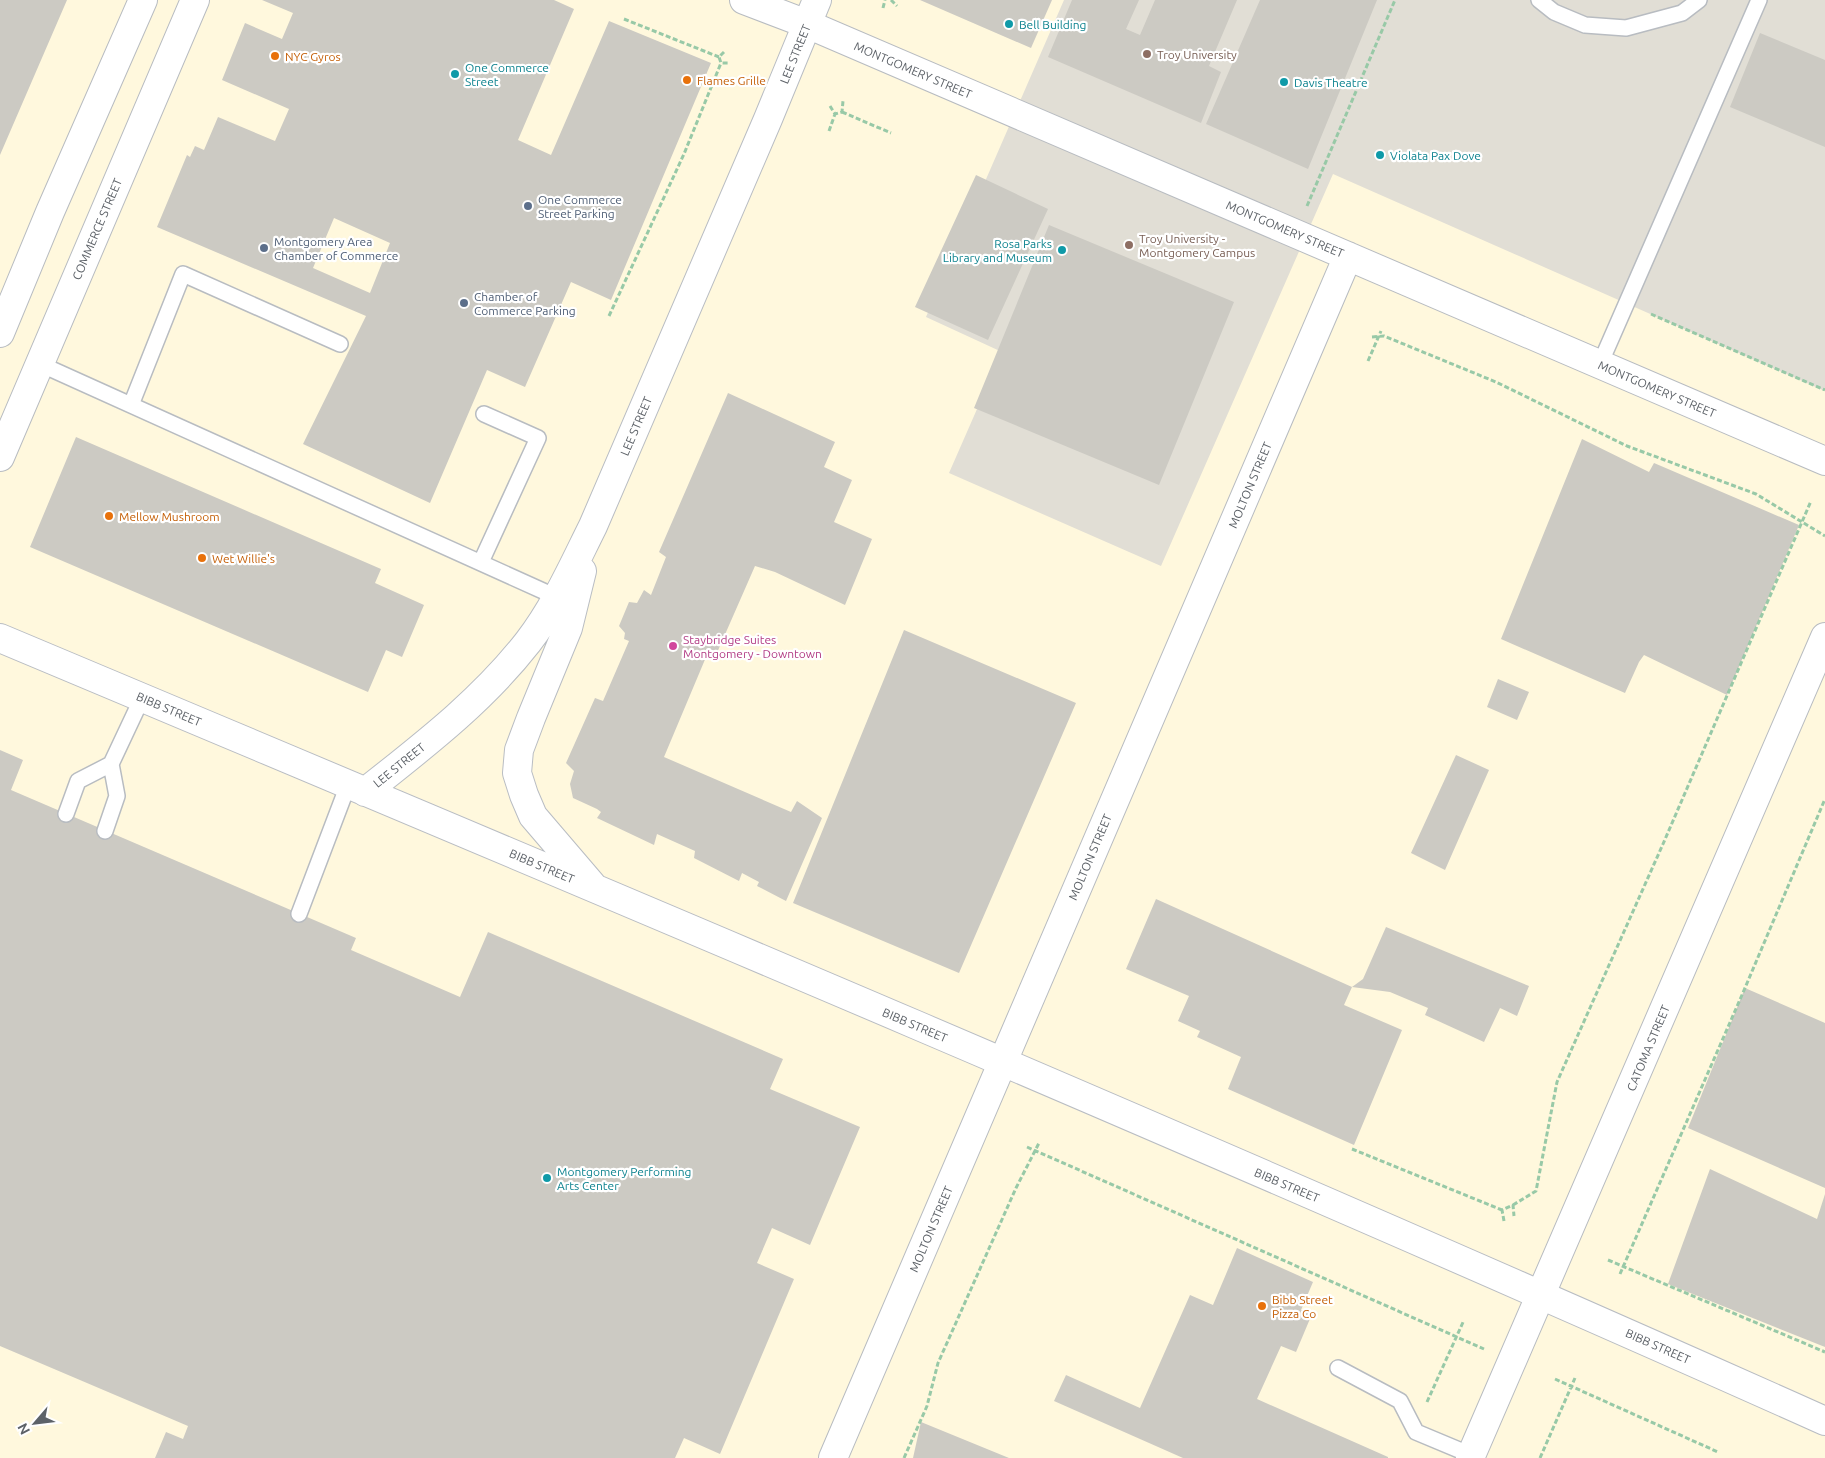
<svg xmlns="http://www.w3.org/2000/svg" width="1825" height="1458" font-family="Ubuntu,sans-serif">
	<style>
		.commercial { fill: #fff8dd }
		.education { fill: #e1ded5 }
		.building { fill: #cccac3; fill-rule: evenodd }
		.lines { fill: none; stroke-linecap: round; stroke-linejoin: round }
		.service-casing { stroke: #b8bcc1; stroke-width: 18 }
		.minor-casing { stroke: #b8bcc1; stroke-width: 30 }
		.tertiary-casing { stroke: #b8bcc1; stroke-width: 30 }
		.secondary-casing { stroke: #b9bdc3; stroke-width: 30 }
		.path { stroke: #98c9a7; stroke-width: 3; stroke-dasharray: 5 2.5; stroke-linecap: butt }
		.service { stroke: #fff; stroke-width: 15 }
		.minor { stroke: #fff; stroke-width: 28 }
		.tertiary { stroke: #fff; stroke-width: 28 }
		.secondary { stroke: #fff; stroke-width: 28 }
		.culture-dot { fill: #0f9aa8; stroke: #fff; stroke-width: 2 }
		.education-dot { fill: #8d6e63; stroke: #fff; stroke-width: 2 }
		.food-dot { fill: #e8710a; stroke: #fff; stroke-width: 2 }
		.service-dot { fill: #5c6f8a; stroke: #fff; stroke-width: 2 }
		.hotel-dot { fill: #d1479c; stroke: #fff; stroke-width: 2 }
		.labels { text-anchor: middle; dominant-baseline: central; stroke-width: 4.5; stroke-linejoin: round; paint-order: stroke }
		.culture-label { font-size: 12px; fill: #0d838f; stroke: #fff; text-anchor: start }
		.street-label { font-size: 12px; fill: #5d6268; stroke: #fff }
		.education-label { font-size: 12px; fill: #785e54; stroke: #fff; text-anchor: start }
		.food-label { font-size: 12px; fill: #c56008; stroke: #fff; text-anchor: start }
		.service-label { font-size: 12px; fill: #4e5e75; stroke: #fff; text-anchor: start }
		.hotel-label { font-size: 12px; fill: #b23c85; stroke: #fff; text-anchor: start }
	</style>
	<rect width="100%" height="100%" fill="#f1efe6"/>
	<!-- commercial -->
	<path class="commercial" d="M0,0H1825V1458H0Z"/>
	<!-- education -->
	<path class="education" d="M1064,0H1825V391L1333,174L1161,566L949,473L1002,352L926,317Z"/>
	<!-- building -->
	<path class="building" d="M0,0H67L0,155Z
		M262,0H554L574,9L518,140L551,155L609,21L711,63L611,300L571,282L525,387L487,370L430,503L303,444L366,316L157,227L187,155L190,157L195,146L204,150L218,117L275,141L289,109L222,80L245,23L282,39L293,13ZM334,218L390,243L370,293L313,268Z
		M920,0H1052L1031,48Z
		M1072,0H1139L1126,29L1140,35L1155,0H1237L1209,66L1221,72L1201,123L1048,57Z
		M1260,0H1377L1308,169L1206,124Z
		M1760,33L1825,60V147L1730,107Z
		M976,175L1048,209L988,340L915,307Z
		M1049,225L1234,302L1159,485L974,408Z
		M728,393L835,442L824,467L852,480L834,522L872,539L845,605L775,572L755,566L716,655L709,650L664,757L791,812L797,801L822,818L786,901L757,886L759,882L742,873L739,881L694,858L695,851L657,834L654,845L597,818L601,812L597,809L573,798L570,784L574,771L566,763L595,698L603,701L629,641L624,639L625,633L619,626L629,602L637,603L644,590L651,595L666,557L659,552Z
		M76,437L381,569L375,583L424,605L402,657L386,650L368,692L30,547Z
		M1582,439L1649,472L1654,463L1799,525L1727,695L1644,655L1639,662L1625,693L1501,639Z
		M904,630L1076,703L959,973L793,903Z
		M1498,679L1529,692L1517,720L1487,707Z
		M0,750L23,760L11,790L356,938L351,950L460,997L488,932L783,1059L770,1089L860,1127L810,1245L772,1228L757,1263L794,1279L720,1454L684,1438L675,1458H155L166,1432L183,1439L188,1426L0,1346Z
		M1456,755L1489,770L1445,870L1411,853Z
		M1156,899L1352,987L1344,1005L1402,1030L1354,1145L1228,1089L1241,1057L1197,1037L1200,1031L1178,1021L1189,996L1126,969Z
		M1386,927L1529,986L1517,1016L1500,1008L1484,1042L1425,1015L1428,1008L1390,992L1352,987L1363,979Z
		M1745,988L1825,1023V1188L1688,1128Z
		M1710,1169L1817,1219L1825,1194V1347L1668,1284Z
		M1237,1248L1313,1282L1301,1310L1312,1314L1296,1352L1281,1346L1257,1399L1388,1457V1458H1183L1054,1401L1066,1375L1140,1408L1190,1295L1213,1305Z
		M921,1422L1009,1458H913Z"/>
	<g class="lines">
		<defs>
			<path id="service" d="M1539,0L1554,12L1585,25L1626,28L1682,13L1699,0
				M40,364L563,600
				M1600,364L1759,0
				M131,405L183,274L340,344
				M481,562L538,438L484,414
				M66,814L78,781L111,764L142,698
				M105,831L117,796L111,764
				M299,914L348,785
				M1338,1368L1400,1401L1416,1432L1471,1455"/>
			<path id="minor" d="M744,0L807,24L1825,461
				M0,333L50,212L143,0
				M0,457L195,0
				M833,1458L1348,256"/>
			<path id="tertiary" d="M1470,1458L1825,637"/>
			<path id="secondary" d="M582,571L568,628L531,718L519,750L517,773L524,795L533,816L592,885
				M0,638C610,894 1221,1151 1825,1421
				M365,792C423,746 482,701 528,642C555,607 573,566 593,526L768,119L817,0"/>
		</defs>
		<!-- service casing -->
		<use href="#service" class="service-casing"/>
		<!-- minor casing -->
		<use href="#minor" class="minor-casing"/>
		<!-- tertiary casing -->
		<use href="#tertiary" class="tertiary-casing"/>
		<!-- secondary casing -->
		<use href="#secondary" class="secondary-casing"/>
		<!-- path -->
		<path class="path" d="M891,0L897,6
			M883,8L885,0
			M624,19L719,57
			M724,52L719,57L721,63H729
			M830,106L835,114L842,112L843,101
			M842,112L891,133
			M829,131L835,114
			M1307,206L1395,0
			M1651,314L1825,390
			M609,316L684,154L721,63
			M1372,337L1384,336L1496,382L1627,446L1756,494L1825,536
			M1368,361L1381,331
			M1027,1147L1484,1349
			M1352,1149L1502,1210
			M1513,1205L1536,1191L1557,1082L1663,844L1811,501
			M1504,1221L1502,1210L1513,1205L1514,1216
			M1608,1260L1825,1352
			M1620,1274L1742,995L1825,799
			M1555,1379L1718,1452
			M1427,1402L1464,1320
			M904,1458L927,1406L938,1363L1016,1188L1039,1143
			M1540,1458L1575,1378"/>
		<!-- service -->
		<use href="#service" class="service"/>
		<!-- minor -->
		<use href="#minor" class="minor"/>
		<!-- tertiary -->
		<use href="#tertiary" class="tertiary"/>
		<!-- secondary -->
		<use href="#secondary" class="secondary"/>
	</g>
	<!-- markers -->
	<g class="culture-dot">
		<circle cx="1009" cy="24" r="5"/>
		<circle cx="455" cy="74" r="5"/>
		<circle cx="1284" cy="82" r="5"/>
		<circle cx="1380" cy="155" r="5"/>
		<circle cx="1062" cy="250" r="5"/>
		<circle cx="547" cy="1178" r="5"/>
	</g>
	<g class="education-dot">
		<circle cx="1147" cy="54" r="5"/>
		<circle cx="1129" cy="245" r="5"/>
	</g>
	<g class="food-dot">
		<circle cx="275" cy="56" r="5"/>
		<circle cx="687" cy="80" r="5"/>
		<circle cx="109" cy="516" r="5"/>
		<circle cx="202" cy="558" r="5"/>
		<circle cx="1262" cy="1306" r="5"/>
	</g>
	<g class="service-dot">
		<circle cx="528" cy="206" r="5"/>
		<circle cx="264" cy="248" r="5"/>
		<circle cx="464" cy="303" r="5"/>
	</g>
	<circle class="hotel-dot" cx="673" cy="646" r="5"/>
	<g class="labels">
		<!-- culture labels -->
		<g class="culture-label">
			<text x="1019" y="24">Bell Building</text>
			<text x="465" y="67">One Commerce<tspan x="465" dy="14">Street</tspan></text>
			<text x="1294" y="82">Davis Theatre</text>
			<text x="1390" y="155">Violata Pax Dove</text>
			<text x="1052" y="243" text-anchor="end">Rosa Parks<tspan x="1052" dy="14">Library and Museum</tspan></text>
			<text x="557" y="1171">Montgomery Performing<tspan x="557" dy="14">Arts Center</tspan></text>
		</g>
		<!-- street labels -->
		<g class="street-label">
			<text transform="translate(795 54) rotate(-68)">LEE STREET</text>
			<text transform="translate(913 70) rotate(23)">MONTGOMERY STREET</text>
			<text transform="translate(97 229) rotate(-67)">COMMERCE STREET</text>
			<text transform="translate(1285 229) rotate(23)">MONTGOMERY STREET</text>
			<text transform="translate(1657 389) rotate(23)">MONTGOMERY STREET</text>
			<text transform="translate(636 426) rotate(-67)">LEE STREET</text>
			<text transform="translate(1250 485) rotate(-67)">MOLTON STREET</text>
			<text transform="translate(169 709) rotate(23)">BIBB STREET</text>
			<text transform="translate(399 765) rotate(-39)">LEE STREET</text>
			<text transform="translate(1090 857) rotate(-67)">MOLTON STREET</text>
			<text transform="translate(542 866) rotate(23)">BIBB STREET</text>
			<text transform="translate(915 1025) rotate(23)">BIBB STREET</text>
			<text transform="translate(1648 1048) rotate(-67)">CATOMA STREET</text>
			<text transform="translate(1287 1185) rotate(23)">BIBB STREET</text>
			<text transform="translate(931 1229) rotate(-67)">MOLTON STREET</text>
			<text transform="translate(1658 1346) rotate(24)">BIBB STREET</text>
		</g>
		<!-- education labels -->
		<g class="education-label">
			<text x="1157" y="54">Troy University</text>
			<text x="1139" y="238">Troy University -<tspan x="1139" dy="14">Montgomery Campus</tspan></text>
		</g>
		<!-- food labels -->
		<g class="food-label">
			<text x="285" y="56">NYC Gyros</text>
			<text x="697" y="80">Flames Grille</text>
			<text x="119" y="516">Mellow Mushroom</text>
			<text x="212" y="558">Wet Willie's</text>
			<text x="1272" y="1299">Bibb Street<tspan x="1272" dy="14">Pizza Co</tspan></text>
		</g>
		<!-- service labels -->
		<g class="service-label">
			<text x="538" y="199">One Commerce<tspan x="538" dy="14">Street Parking</tspan></text>
			<text x="274" y="241">Montgomery Area<tspan x="274" dy="14">Chamber of Commerce</tspan></text>
			<text x="474" y="296">Chamber of<tspan x="474" dy="14">Commerce Parking</tspan></text>
		</g>
		<!-- hotel labels -->
		<g class="hotel-label">
			<text x="683" y="639">Staybridge Suites<tspan x="683" dy="14">Montgomery - Downtown</tspan></text>
		</g>
	</g>
	<!-- north arrow -->
	<g transform="translate(35 1423) rotate(242)" stroke="#ffffff" stroke-width="4" paint-order="stroke">
	<path d="M0-4L9 19L0 12L-9 19Z" fill="#5d6268"/>
	<text y="-8" font-size="14" font-weight="bold" text-anchor="middle" fill="#5d6268">N</text>
	</g>
</svg>
